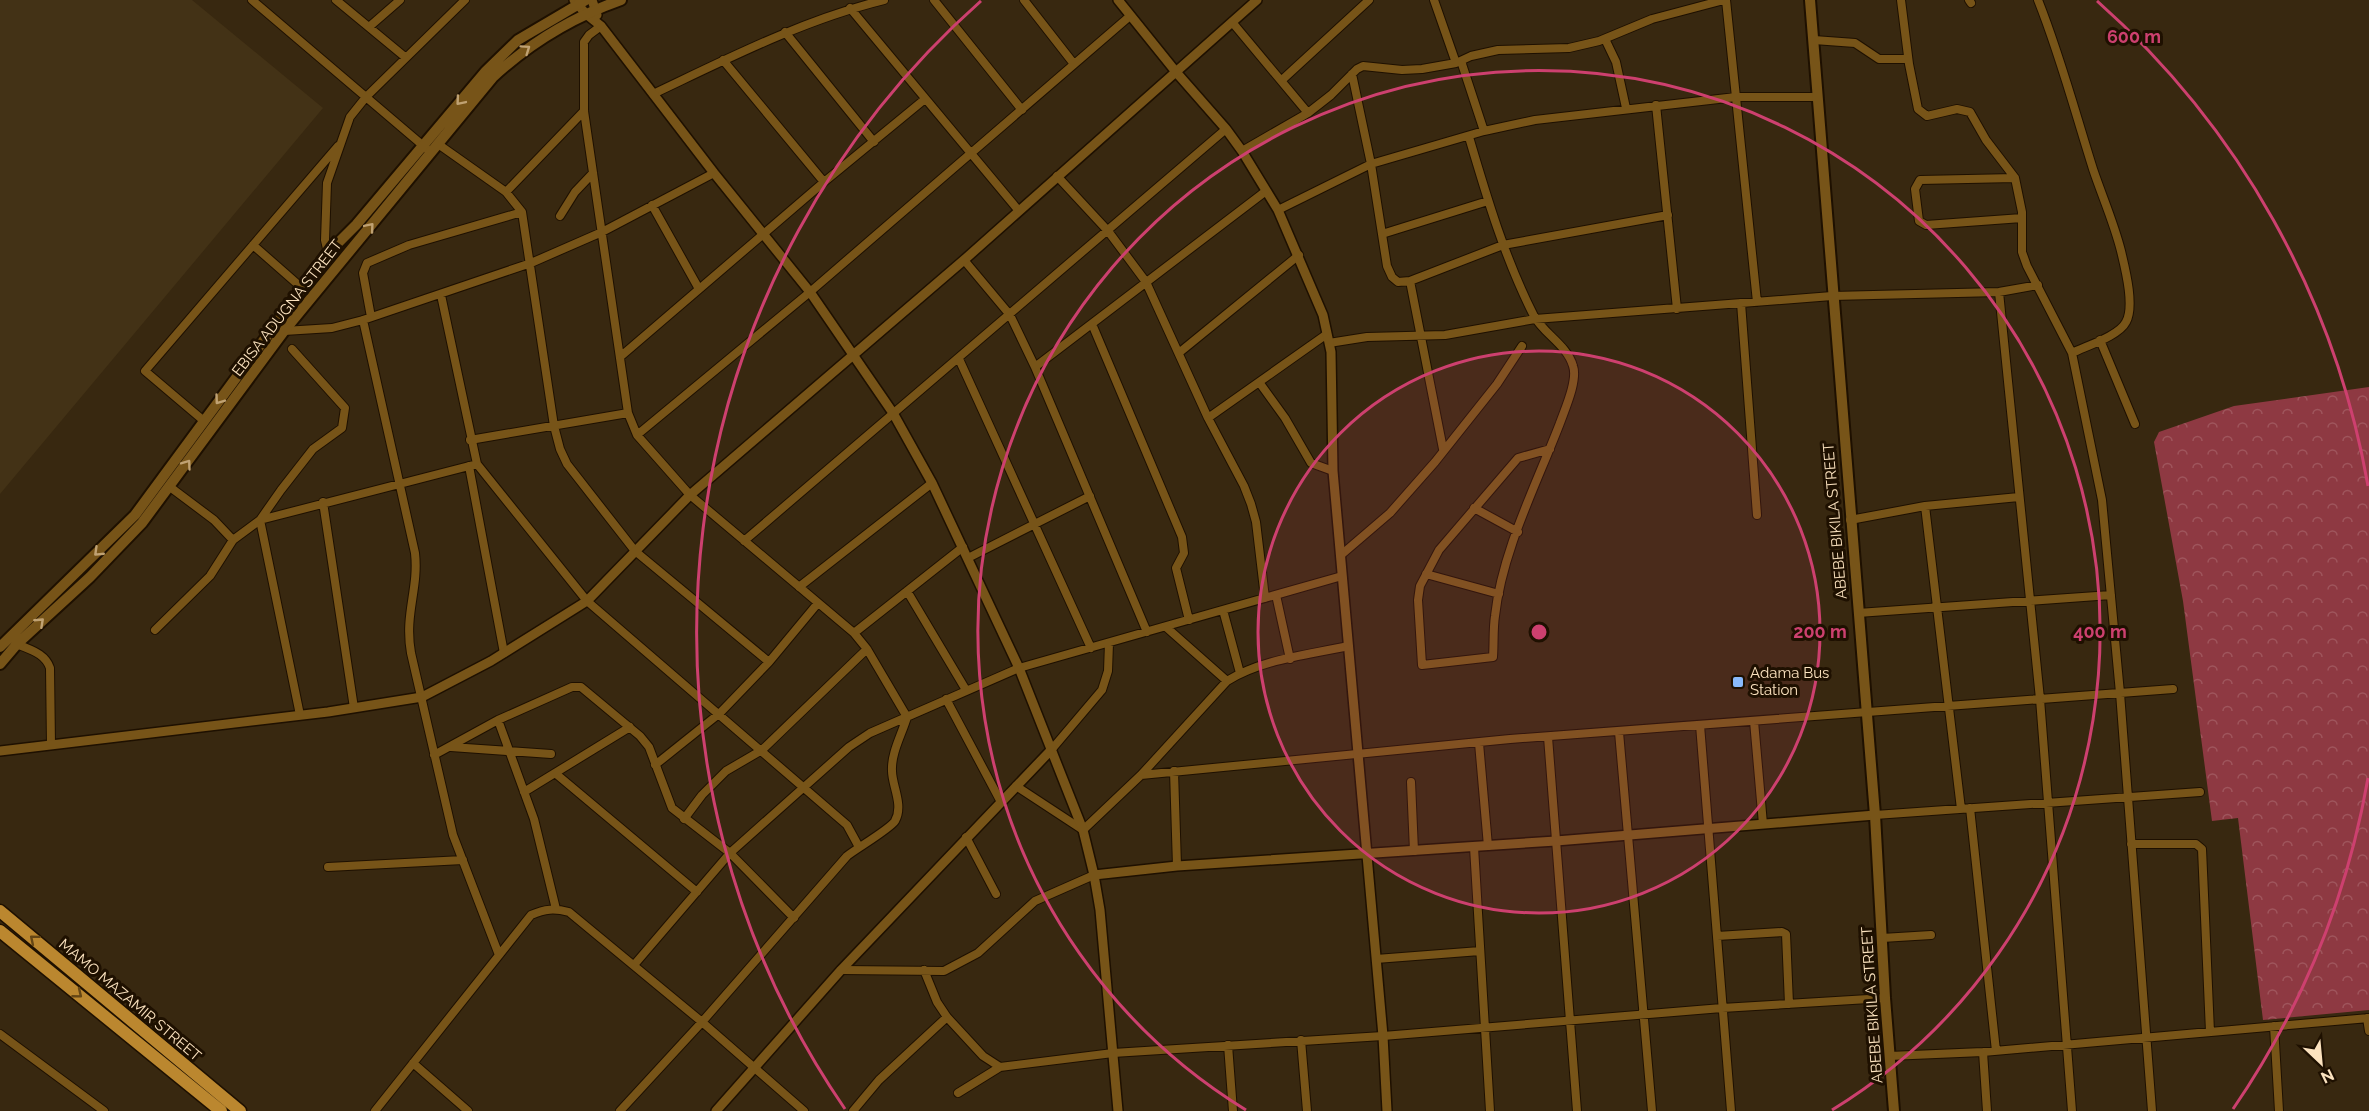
<svg xmlns="http://www.w3.org/2000/svg" width="2369" height="1111" font-family="Raleway,sans-serif">
	<style>
		.built { fill: #433216 }
		.forest { fill: url(#forest-crowns) }
		.lines { fill: none; stroke-linecap: round; stroke-linejoin: round }
		.minor-casing { stroke: #1e1000; stroke-width: 10 }
		.tertiary-casing { stroke: #1e1000; stroke-width: 12 }
		.secondary-casing { stroke: #1e1000; stroke-width: 14 }
		.primary-casing { stroke: #1e1000; stroke-width: 15 }
		.minor { stroke: #775418; stroke-width: 8 }
		.tertiary { stroke: #775418; stroke-width: 9 }
		.secondary { stroke: #775418; stroke-width: 10 }
		.primary { stroke: #bb872f; stroke-width: 12 }
		.oneway { stroke: #c0a273 }
		.oneway2 { stroke: #654615 }
		.ring { fill: none; stroke: #cd406f; stroke-width: 3 }
		.poi-dot { fill: #89bafc; stroke: #1e1000; stroke-width: 2 }
		.labels { text-anchor: middle; dominant-baseline: central; stroke-width: 6; stroke-linejoin: round; paint-order: stroke }
		.street-label { font-size: 15px; fill: #fbe2be; stroke: #1e1000 }
		.poi-label { font-size: 15px; fill: #fbe2be; stroke: #1e1000; text-anchor: start }
		.centre { fill: #cd406f; stroke: #1e1000; stroke-width: 3 }
		.ring-label { font-size: 18px; text-anchor: middle; font-weight: bold; fill: #cd406f; stroke: #1e1000; stroke-width: 6; stroke-linejoin: round; paint-order: stroke }
	</style>
	<defs>
		<pattern id="forest-crowns" width="20" height="18" patternUnits="userSpaceOnUse" patternTransform="scale(1.5)"><rect width="20" height="18" fill="#8e3942"/><path d="M2 6a3 3 0 1 1 6 0M12 15a3 3 0 1 1 6 0" fill="none" stroke="#9f555c"/></pattern>
	</defs>
	<rect width="100%" height="100%" fill="#382810"/>
	<!-- built -->
	<path class="built" d="M0,0H192L323,108L0,494Z"/>
	<!-- forest -->
	<path class="forest" d="M2369,387V1010L2263,1020L2238,818L2212,821L2183,601L2154,442L2159,432L2234,406Z"/>
	<g class="lines">
		<defs>
			<path id="minor" d="M252,0L427,149
				M336,0L405,57
				M934,0L1022,110
				M1024,0L1074,64
				M1434,0L1456,63
				M1726,0L1757,302
				M1901,0L1909,64L1918,109L1927,116L1957,109L1970,112L1986,140L2015,178L2022,212V252L2027,266L2072,353L2102,500L2120,693L2152,1111
				M1969,0L1971,3
				M2038,0C2060,55 2075,112 2093,169C2102,196 2114,223 2121,251C2125,268 2135,306 2126,322C2119,336 2086,346 2072,353
				M850,8L1019,211
				M1232,22L1308,113
				M601,26L589,35L584,42V111L628,413L637,435L690,495L854,633L867,649L907,717C902,734 891,753 892,771C892,786 904,805 895,821C890,829 857,848 847,856L702,1022L620,1111
				M369,27L400,0
				M785,32L874,142
				M1605,39L1616,62L1626,108
				M1814,40L1855,43L1879,59H1908
				M723,60L824,182
				M1461,61L1484,131
				M1352,74L1371,164L1387,266L1392,277L1398,282L1410,281L1503,245L1668,215
				M1282,80L1369,0
				M653,94C729,58 803,20 884,0
				M1656,105L1677,309
				M1469,137C1487,198 1505,259 1534,316C1544,334 1567,345 1573,366C1578,380 1565,409 1560,423C1537,483 1502,551 1495,616C1493,629 1494,643 1493,657L1422,665L1418,600L1420,586L1439,550L1518,458L1550,449
				M438,144L506,192L522,212L554,426L560,449L567,464L635,551L769,662
				M1242,151L1308,113L1331,95L1357,69L1363,66L1402,70L1422,69L1456,63L1471,56L1498,50L1569,48L1599,41L1652,19L1724,0
				M1057,176L1108,231L1146,282L1208,418L1244,486L1251,504L1256,522L1265,598
				M2015,178L1920,180L1915,189L1919,221L1926,225L2022,218
				M506,192L584,111
				M652,205L699,289
				M1278,210L1371,164L1484,131L1535,120L1736,97H1818
				M560,216L575,192L593,173
				M1382,234L1488,201
				M253,245L302,288
				M328,253L325,240L327,183L350,117L366,97L465,0
				M964,260L1010,315L1035,367L1147,632
				M1410,281L1443,449
				M1999,292L2040,699L2072,1111
				M441,295L477,464L587,601L847,825L859,847
				M1741,303L1757,515
				M371,317L363,273L367,263L409,245L522,212
				M363,320L415,553C419,589 404,614 411,653L453,835L499,955
				M1092,324L1182,537L1184,553L1176,568L1189,620
				M284,331L332,328L363,320L531,263L602,232L714,173
				M2100,340L2135,424
				M1329,343L1367,337L1445,335L1535,319L1832,296L1999,292L2038,285
				M292,349L345,408L342,428L313,449L281,490L260,520L300,715
				M1180,352L1299,255
				M620,357L824,182L925,99
				M959,359L1091,648
				M1035,367L1266,191
				M1259,382L1285,418L1311,463L1333,471
				M1208,418L1327,334
				M204,421L145,371L338,146
				M637,435L810,292L1130,16
				M470,440L628,413
				M469,466L504,653
				M170,487L214,520L233,540L260,520L477,464
				M323,502L354,708
				M1925,506L1961,809
				M1474,508L1518,532
				M1850,520L1925,506L2019,497
				M744,541L1226,129
				M1341,555L1390,513L1435,462L1497,384L1522,346
				M968,558L1090,496
				M1426,574L1499,594
				M799,587L932,483
				M907,591L966,690
				M1276,595L1290,659
				M1223,610L1240,673
				M1858,613L2111,595
				M1166,627L1227,681
				M155,630L210,576L233,540
				M854,633L963,547
				M17,644C30,650 45,653 50,668L51,745
				M946,699L1001,802
				M498,720L534,819L556,909
				M1754,721L1763,824
				M1700,725L1731,1111
				M1619,732L1652,1111
				M1548,737L1577,1111
				M1479,743L1488,846
				M451,747L551,754
				M1052,749L1102,690L1108,671L1109,643
				M434,755L498,720L572,687H581L640,736L649,747L672,808L730,853L794,918
				M655,765L720,713L769,662L818,603
				M1174,771L1177,866
				M555,773L697,892
				M1141,775L1227,681C1262,659 1308,655 1348,646
				M1411,782L1414,851
				M1016,786L1083,830L1141,775L1510,739L2173,689
				M524,792L630,727
				M1970,808L1996,1051
				M1875,815L2200,792
				M684,819L702,795L726,771L762,750L867,649
				M966,837L996,894
				M2131,844H2196L2202,849L2210,1032
				M1474,847L1490,1111
				M328,867L463,860
				M1717,936L1782,932L1786,934L1789,1004
				M1882,938L1931,935
				M1376,959L1480,951
				M634,965L730,853L849,747L870,733L1019,668L1342,576
				M841,970L944,971L978,953L1035,901L1094,875
				M924,970L937,1002L947,1017L983,1056L1000,1067L1113,1053L1383,1036L1722,1008L1885,998
				M2367,1018L2369,1031
				M2274,1026L2279,1111
				M0,1034L104,1111
				M1301,1040L1307,1111
				M1228,1045L1233,1111
				M1983,1052L1987,1111
				M1889,1056L1983,1052L2369,1018
				M413,1063L468,1111
				M958,1093L1000,1067
				M375,1111L531,915C545,909 554,908 569,912L702,1022L804,1111
				M853,1111L879,1080L947,1017"/>
			<path id="tertiary" d="M574,0L586,14L601,26L714,173L810,292L893,413L932,483L1019,668L1083,830L1094,875L1100,910L1118,1111
				M592,0L597,15
				M1118,0L1176,72L1226,129L1242,151L1278,210L1323,315L1331,352L1333,471L1383,1036L1387,1111
				M0,751L328,712L422,697L491,661L587,601L690,495L964,260L1257,0
				M1094,875L1177,866L1556,841L1875,815
				M716,1111L841,970L1052,749"/>
			<path id="secondary" d="M1810,0L1875,815L1885,998L1894,1111
				M0,647L135,515L328,253L356,225L486,71L518,40L586,0
				M0,664L17,644L90,577L142,523L284,331L493,77C530,43 573,17 621,0"/>
			<path id="primary" d="M0,911L240,1111
				M0,931L221,1111"/>
		</defs>
		<!-- minor casing -->
		<use href="#minor" class="minor-casing"/>
		<!-- tertiary casing -->
		<use href="#tertiary" class="tertiary-casing"/>
		<!-- secondary casing -->
		<use href="#secondary" class="secondary-casing"/>
		<!-- primary casing -->
		<use href="#primary" class="primary-casing"/>
		<!-- minor -->
		<use href="#minor" class="minor"/>
		<!-- tertiary -->
		<use href="#tertiary" class="tertiary"/>
		<!-- secondary -->
		<use href="#secondary" class="secondary"/>
		<!-- primary -->
		<use href="#primary" class="primary"/>
	</g>
	<!-- one-way arrows -->
	<defs><path id="oneway-chevron" d="M-2-3.5L2.5 0L-2 3.5" fill="none" stroke-width="1.6" stroke-linecap="round" stroke-linejoin="round" transform="scale(1.5)"/></defs>
	<g class="oneway">
		<use href="#oneway-chevron" transform="translate(526 49) rotate(-35)"/>
		<use href="#oneway-chevron" transform="translate(460 101) rotate(130)"/>
		<use href="#oneway-chevron" transform="translate(370 227) rotate(-50)"/>
		<use href="#oneway-chevron" transform="translate(219 400) rotate(126)"/>
		<use href="#oneway-chevron" transform="translate(187 464) rotate(-54)"/>
		<use href="#oneway-chevron" transform="translate(98 552) rotate(136)"/>
		<use href="#oneway-chevron" transform="translate(40 622) rotate(-43)"/>
	</g>
	<g class="oneway2">
		<use href="#oneway-chevron" transform="translate(34 939) rotate(-140)"/>
		<use href="#oneway-chevron" transform="translate(78 994) rotate(39)"/>
	</g>
	<!-- distance rings -->
	<circle cx="1539" cy="632" r="281" fill="#cd406f" fill-opacity=".12"/>
	<g class="ring">
		<circle cx="1539" cy="632" r="281"/>
		<path d="M1246 1110A561 561 0 1 1 1832 1110"/>
		<path d="M2368 778A842 842 0 0 1 2233 1109M845 1109A842 842 0 0 1 981 1M2097 1A842 842 0 0 1 2368 486"/>
	</g>
	<!-- markers -->
	<rect class="poi-dot" x="1732" y="676" width="12" height="12" rx="3"/>
	<g class="labels">
		<!-- street labels -->
		<g class="street-label">
			<text transform="translate(287 308) rotate(-52)">EBISA ADUGNA STREET</text>
			<text transform="translate(1835 521) rotate(-95)">ABEBE BIKILA STREET</text>
			<text transform="translate(130 1000) rotate(40)">MAMO MAZAMIR STREET</text>
			<text transform="translate(1872 1005) rotate(-94)">ABEBE BIKILA STREET</text>
		</g>
		<!-- poi labels -->
		<g class="poi-label">
			<text x="1750" y="673">Adama Bus<tspan x="1750" dy="17">Station</tspan></text>
		</g>
	</g>
	<circle cx="1539" cy="632" r="9" class="centre"/>
	<g class="ring-label">
		<text x="2134" y="43">600 m</text>
		<text x="1820" y="638">200 m</text>
		<text x="2100" y="638">400 m</text>
	</g>
	<!-- north arrow -->
	<g transform="translate(2321 1063) rotate(154)" stroke="#1e1000" stroke-width="4.5" paint-order="stroke">
	<path d="M0-4.5L10 22L0 15L-10 22Z" fill="#fbe2be"/>
	<text y="-9" font-size="16" font-weight="bold" text-anchor="middle" fill="#fbe2be">N</text>
	</g>
</svg>
